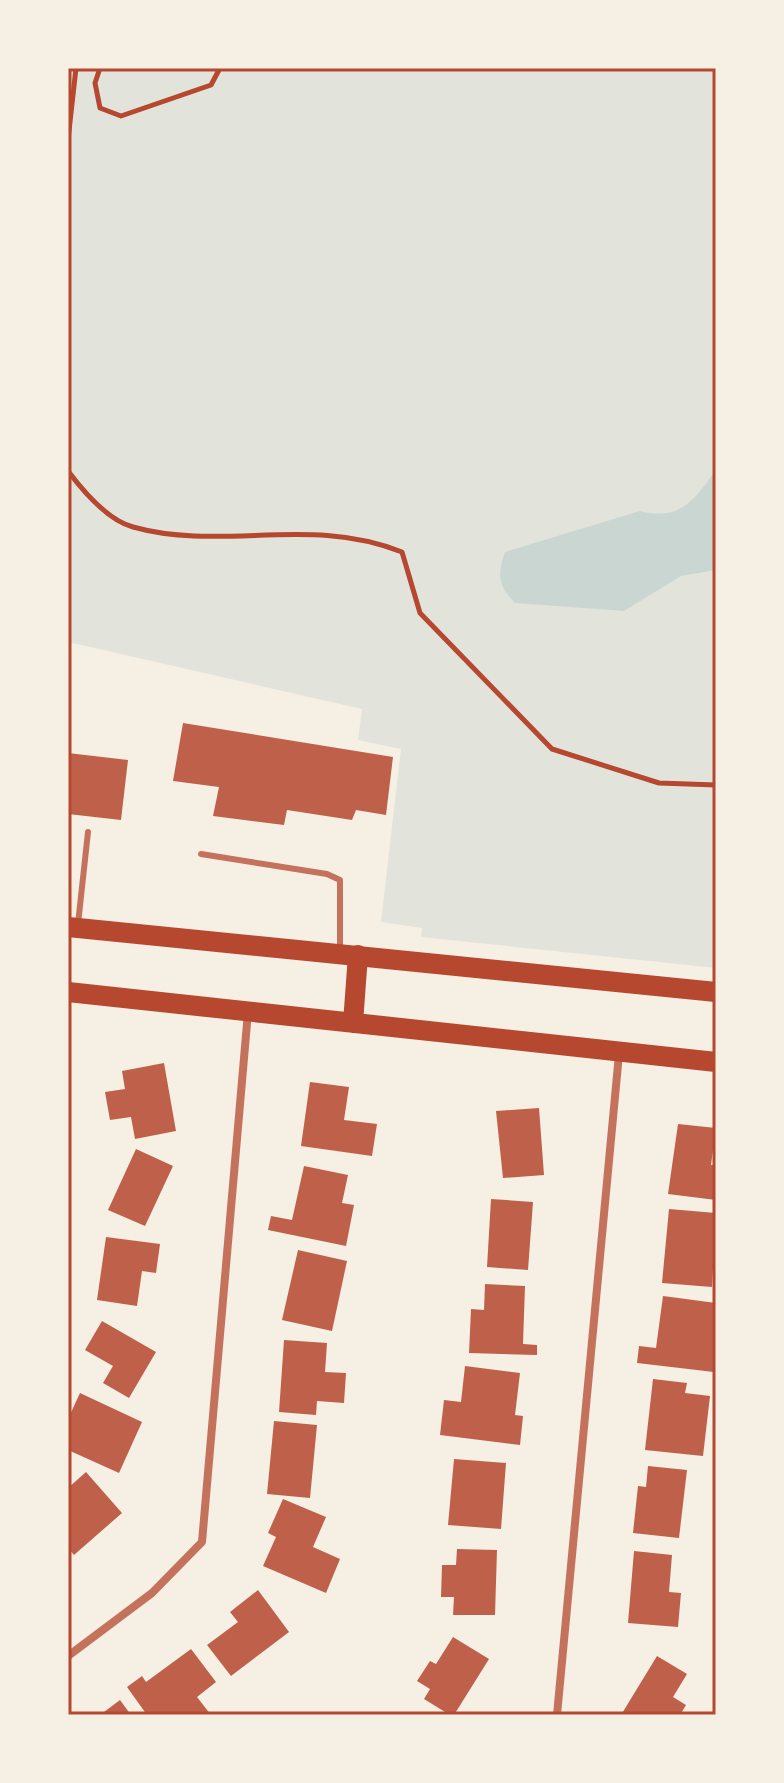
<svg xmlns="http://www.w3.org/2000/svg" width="784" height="1783" font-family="Barlow,sans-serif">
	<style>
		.green { fill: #e2e4dc }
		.water { fill: #c9d6d2 }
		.building { fill: #bf614a }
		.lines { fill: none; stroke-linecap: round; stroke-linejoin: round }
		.path { stroke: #b5482f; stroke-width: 5 }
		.service { stroke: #c5725c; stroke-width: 6 }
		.minor { stroke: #c5725c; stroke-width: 8 }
		.primary { stroke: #b5482f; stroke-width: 20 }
		.neatline { fill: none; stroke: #b5482f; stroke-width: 3 }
	</style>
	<rect width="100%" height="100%" fill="#f6efe4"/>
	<!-- green -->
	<path class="green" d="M68,68H716V968L421,937L422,928L381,922L401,749L358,740L362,709L68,642Z"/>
	<!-- water -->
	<path class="water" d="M716,469V570L681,576L624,611L515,603C498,585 497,576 505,552L640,511C679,521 695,501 716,469Z"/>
	<!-- building -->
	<path class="building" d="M183,723L393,757L386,815L356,810L352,820L287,810L284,825L213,816L219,787L173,781Z
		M68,753L128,760L121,820L68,814Z
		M164,1063L176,1131L135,1139L131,1117L110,1120L105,1092L125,1089L122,1071Z
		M310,1082L349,1087L344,1120L377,1124L372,1156L301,1146Z
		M539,1108L544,1175L503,1178L496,1111Z
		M678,1124L716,1128L711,1165H716V1200L668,1194Z
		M136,1149L173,1166L145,1226L108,1210Z
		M304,1166L348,1175L342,1203L354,1205L346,1246L268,1230L271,1216L292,1220Z
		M491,1199L533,1202L528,1270L487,1267Z
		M669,1209L716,1213L712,1287L662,1283Z
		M106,1237L160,1244L156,1273L142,1271L137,1306L97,1300Z
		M298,1250L347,1261L332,1331L282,1320Z
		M485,1284L525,1286L523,1344L537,1345V1355L469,1353L471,1309L484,1310Z
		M663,1296L716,1303L714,1372L637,1363L639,1346L656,1348Z
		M102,1321L156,1352L129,1398L103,1383L113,1366L85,1350Z
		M284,1340L327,1343L325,1372L346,1373L344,1403L317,1401L316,1415L279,1412Z
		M465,1366L520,1373L515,1415L523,1416L520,1445L440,1435L444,1400L461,1402Z
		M653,1379L687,1383L685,1393L710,1396L703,1456L645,1450Z
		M80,1393L142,1422L119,1473L68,1450V1419Z
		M274,1421L317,1425L310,1498L267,1494Z
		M454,1459L506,1463L501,1529L448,1525Z
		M648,1466L687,1470L679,1538L633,1533L638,1486L646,1487Z
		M86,1472L122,1513L74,1555L68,1548V1488Z
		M283,1499L326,1517L313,1547L340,1559L326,1593L263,1566L276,1537L268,1533Z
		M457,1549L497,1550L495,1615H453L454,1597H441L442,1565H456Z
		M634,1551L672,1555L669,1592L681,1593L678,1627L628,1623Z
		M258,1590L289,1632L231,1676L207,1645L238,1622L230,1612Z
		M453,1637L489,1659L454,1715H450L424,1699L430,1689L417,1681L430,1661L436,1664Z
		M191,1649L216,1682L197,1697L211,1715H147L127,1687L142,1676L146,1682Z
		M657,1656L687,1674L673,1697L686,1705L680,1715H621Z
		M120,1700L131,1715H100Z"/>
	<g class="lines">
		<!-- path -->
		<path class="path" d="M100,68L95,83L100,108L121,116L211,85L220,68
			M68,140L76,68
			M68,471C83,491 107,520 133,527C223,552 309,515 402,552L420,613L552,749L659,783L716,785"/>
		<!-- service -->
		<path class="service" d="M201,854L327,874L340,880V950
			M78,924L88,832"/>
		<!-- minor -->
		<path class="minor" d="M68,1656L152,1593L202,1542L248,1012
			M557,1715L619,1054"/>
		<!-- primary -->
		<path class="primary" d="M68,927L716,992
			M68,992L716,1062
			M353,1023L358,955"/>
	</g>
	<!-- border -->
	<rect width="784" height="1783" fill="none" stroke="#f6efe4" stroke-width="140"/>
	<rect x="70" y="70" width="644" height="1643" class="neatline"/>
</svg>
